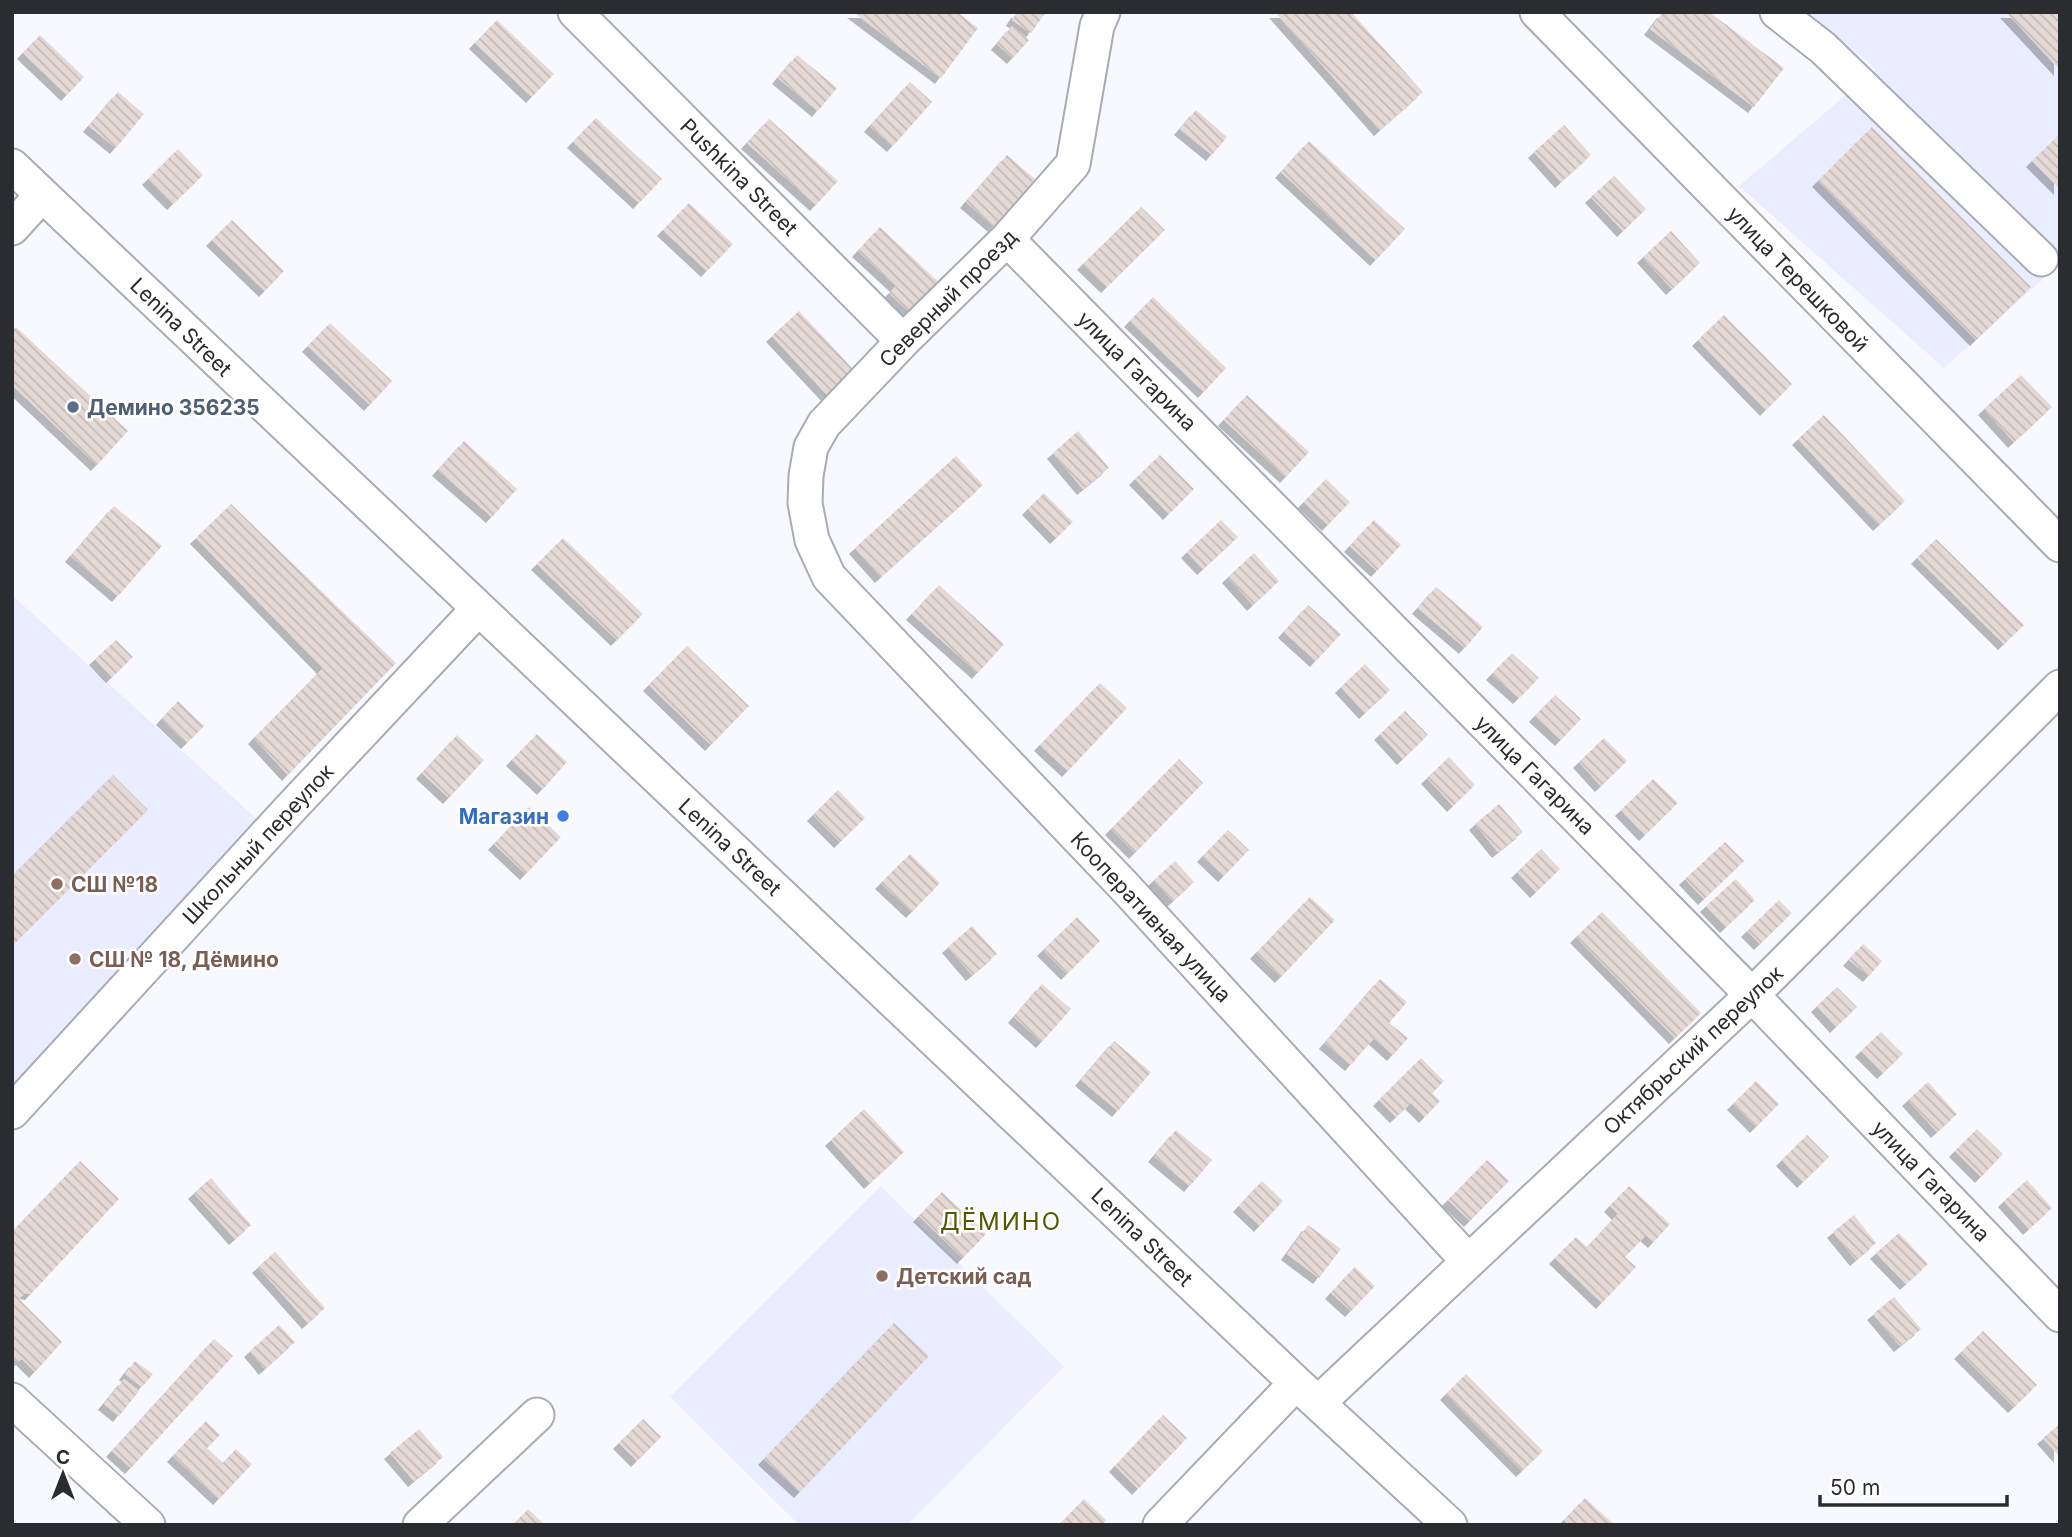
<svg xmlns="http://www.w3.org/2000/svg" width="2072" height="1537" font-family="Inter,sans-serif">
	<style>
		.built { fill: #eaedff }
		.building { fill: url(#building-back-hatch); filter: url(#shadow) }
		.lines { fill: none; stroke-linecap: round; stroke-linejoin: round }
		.minor-casing { stroke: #a9abb5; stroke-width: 37 }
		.minor { stroke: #fff; stroke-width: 33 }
		.service-dot { fill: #5c6f8a; stroke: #fff; stroke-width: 2.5 }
		.shop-dot { fill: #3f7fe0; stroke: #fff; stroke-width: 2.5 }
		.education-dot { fill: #8d6e63; stroke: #fff; stroke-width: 2.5 }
		.labels { text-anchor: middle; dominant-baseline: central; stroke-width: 5; stroke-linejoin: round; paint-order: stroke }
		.street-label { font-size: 21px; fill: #2b2c30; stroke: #fff }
		.service-label { font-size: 21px; font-weight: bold; fill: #4e5e75; stroke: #fff; text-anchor: start }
		.shop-label { font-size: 21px; font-weight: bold; fill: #366cbe; stroke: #fff; text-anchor: end }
		.education-label { font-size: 21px; font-weight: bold; fill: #785e54; stroke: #fff; text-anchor: start }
		.quarter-label { font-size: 24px; letter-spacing: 2px; fill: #515901; stroke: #fff }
	</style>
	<defs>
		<pattern id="building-back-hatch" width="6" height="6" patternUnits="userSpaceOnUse" patternTransform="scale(1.75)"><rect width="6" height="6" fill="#e5d9d6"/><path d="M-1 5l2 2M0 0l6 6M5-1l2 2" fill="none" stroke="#c5bab8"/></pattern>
		<filter id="shadow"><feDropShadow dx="-6" dy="6" stdDeviation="0" flood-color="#0004"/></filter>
	</defs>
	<rect width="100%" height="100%" fill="#f7f9ff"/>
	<!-- built -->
	<path class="built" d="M1808,12H2060V264L1944,368L1739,186L1876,69Z
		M12,595L262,824L12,1093Z
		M881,1186L1064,1367L907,1525H799L670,1397Z"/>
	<!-- building -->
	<path class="building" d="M853,12H957L978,28L941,78Z
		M1017,12H1046L1031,33L1012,20Z
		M1275,12H1351L1423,92L1380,130Z
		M1663,12H1709L1784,68L1754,107L1650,29Z
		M2006,12H2060V70Z
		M497,20L554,74L532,97L475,43Z
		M1012,26L1029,40L1013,58L997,44Z
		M40,35L84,77L67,95L23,53Z
		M797,55L837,88L818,111L778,78Z
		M910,82L932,102L893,146L870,126Z
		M118,92L144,114L116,148L89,126Z
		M1196,110L1227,137L1212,155L1180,129Z
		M596,118L662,179L639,203L573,142Z
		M769,119L838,181L816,205L747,143Z
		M1564,125L1591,155L1561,182L1534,152Z
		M1872,127L2031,287L1976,340L1818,181Z
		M2060,134V189L2032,161Z
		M1309,141L1405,229L1376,260L1281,172Z
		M178,149L203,175L173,204L148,179Z
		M1007,155L1035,179L994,226L966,202Z
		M1614,176L1646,209L1623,231L1591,197Z
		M689,203L733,244L707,271L663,230Z
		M1141,207L1165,230L1107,287L1083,264Z
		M232,220L284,271L265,291L212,240Z
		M880,227L948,291L920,322L889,293L896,286L858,251Z
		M1671,231L1700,263L1672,289L1643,257Z
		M1153,297L1226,368L1204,392L1130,321Z
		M799,311L856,372L829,397L772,336Z
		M1724,315L1792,384L1766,410L1698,340Z
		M330,323L392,381L370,405L308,346Z
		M16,327L128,431L97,465L12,385V331Z
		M2021,375L2052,407L2014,442L1984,409Z
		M1247,395L1309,452L1286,477L1224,420Z
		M1824,415L1905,501L1879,525L1798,439Z
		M1078,431L1109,468L1083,489L1053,453Z
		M464,441L517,489L492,517L438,470Z
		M1160,455L1194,489L1169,514L1135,479Z
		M956,456L983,485L881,577L855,548Z
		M1326,479L1350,502L1328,525L1304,502Z
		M1044,493L1073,522L1056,538L1028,509Z
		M231,504L396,663L288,775L254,738L323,668L196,538Z
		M114,506L162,546L118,596L71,556Z
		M1221,520L1238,537L1203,569L1187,552Z
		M1374,520L1401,545L1377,571L1350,546Z
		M563,538L643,614L617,640L537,564Z
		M1936,539L2024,625L2004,644L1917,558Z
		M1254,553L1279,581L1253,605L1228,577Z
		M939,585L1004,644L978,673L912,614Z
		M1436,587L1483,627L1465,648L1418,608Z
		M1308,605L1341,634L1316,661L1284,632Z
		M116,640L133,657L112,677L95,659Z
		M687,646L749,706L711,745L649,685Z
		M1512,653L1539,678L1519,698L1492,674Z
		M1365,664L1390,690L1365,713L1341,687Z
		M1100,683L1127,708L1068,771L1040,745Z
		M1555,695L1581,719L1561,740L1535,716Z
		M178,701L204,726L187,743L162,719Z
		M1405,711L1428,735L1403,759L1380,734Z
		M537,734L567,762L543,789L512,760Z
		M457,735L484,760L449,798L422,773Z
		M1604,738L1627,761L1601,786L1579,762Z
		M1449,757L1475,785L1453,806L1427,778Z
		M1179,759L1203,783L1135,853L1111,829Z
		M113,775L148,810L12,946V876Z
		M1653,779L1678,803L1645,835L1621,810Z
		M838,790L865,818L840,842L813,815Z
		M1499,804L1523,832L1498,852L1475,824Z
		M529,807L561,837L526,874L494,844Z
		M1228,830L1249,850L1224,876L1203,856Z
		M1725,842L1744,861L1704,899L1685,879Z
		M1541,849L1560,869L1536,892L1517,872Z
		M910,854L940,883L912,912L881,883Z
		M1175,861L1194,882L1173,901L1154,880Z
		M1736,879L1755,900L1726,927L1706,906Z
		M1310,897L1335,920L1281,977L1256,953Z
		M1779,900L1792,913L1760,944L1747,931Z
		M1602,912L1701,1013L1675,1038L1576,937Z
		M1077,917L1100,941L1067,974L1043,950Z
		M972,926L997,954L972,975L948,947Z
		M1863,944L1882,961L1869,976L1849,960Z
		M1380,979L1407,1002L1389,1023L1408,1038L1393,1055L1374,1038L1351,1065L1325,1043Z
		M1042,984L1071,1009L1042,1042L1014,1017Z
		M1837,987L1857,1007L1836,1027L1817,1006Z
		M1881,1032L1903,1054L1883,1073L1861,1051Z
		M1114,1041L1151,1072L1118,1111L1081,1080Z
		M1421,1058L1444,1081L1432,1093L1440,1101L1425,1117L1411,1103L1396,1117L1379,1100Z
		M1756,1081L1779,1104L1756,1127L1733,1104Z
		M1928,1082L1957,1114L1937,1132L1908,1100Z
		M864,1109L904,1152L870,1183L831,1140Z
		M1977,1129L2003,1154L1981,1177L1955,1151Z
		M1176,1130L1212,1160L1190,1186L1154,1156Z
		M1807,1135L1829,1157L1803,1182L1782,1160Z
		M1487,1160L1509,1181L1470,1221L1448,1200Z
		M80,1161L119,1199L31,1294L25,1293L19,1299L62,1342L35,1372L22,1359L17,1362L12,1357V1232Z
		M211,1178L251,1225L235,1239L194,1193Z
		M2027,1180L2052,1208L2029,1229L2004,1201Z
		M1262,1181L1283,1201L1260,1226L1239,1206Z
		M1629,1186L1670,1224L1654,1242L1646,1235L1625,1257L1636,1267L1602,1303L1555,1258L1576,1237L1587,1247L1618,1214L1610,1206Z
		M942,1192L986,1234L963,1258L919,1216Z
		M1854,1215L1876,1243L1856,1260L1833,1232Z
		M1308,1225L1341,1249L1319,1278L1287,1254Z
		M1899,1233L1928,1264L1906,1284L1876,1253Z
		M275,1252L325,1308L308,1323L258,1267Z
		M1355,1267L1375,1286L1351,1311L1331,1293Z
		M1894,1297L1921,1329L1900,1346L1873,1314Z
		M894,1323L929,1356L800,1492L764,1459Z
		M279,1325L295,1342L265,1369L250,1351Z
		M1983,1331L2037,1385L2014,1407L1960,1353Z
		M214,1339L233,1356L131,1468L112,1451Z
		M135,1361L153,1374L142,1387L125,1374Z
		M1466,1374L1543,1451L1522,1471L1446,1394Z
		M124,1379L139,1391L119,1416L104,1404Z
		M1163,1415L1187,1438L1138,1489L1115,1466Z
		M643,1419L661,1437L637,1461L619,1443Z
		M206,1421L220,1435L207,1448L223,1463L236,1449L252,1464L219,1499L173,1456Z
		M2060,1424V1457L2043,1438Z
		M419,1429L443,1457L414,1481L390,1453Z
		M1585,1498L1615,1525H1569L1564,1520Z
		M1084,1499L1106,1520L1102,1525H1059Z
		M528,1509L545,1525H513Z"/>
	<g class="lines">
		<defs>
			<path id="minor" d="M575,12L903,341
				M1103,12L1097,26L1073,164L1007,239L903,341L824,424L811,447L806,476L805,503L812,540L829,577L1123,885L1468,1261
				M1537,12L2060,545
				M1777,12L1823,48L2041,259
				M12,166L1296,1383L1450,1525
				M12,228L42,195
				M1007,239L1752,995L2060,1315
				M12,1112L289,810L478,609
				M12,1400L148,1525
				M1318,1403L1752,995L2060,687
				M420,1525L537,1415
				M1160,1525L1296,1383"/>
		</defs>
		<!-- minor casing -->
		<use href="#minor" class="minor-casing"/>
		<!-- minor -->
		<use href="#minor" class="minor"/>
	</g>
	<!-- markers -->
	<circle class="service-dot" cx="73" cy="407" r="7"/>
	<circle class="shop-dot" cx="563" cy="816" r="7"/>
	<g class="education-dot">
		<circle cx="57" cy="884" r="7"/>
		<circle cx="75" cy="959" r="7"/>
		<circle cx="882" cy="1276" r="7"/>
	</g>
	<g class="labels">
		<!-- street labels -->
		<g class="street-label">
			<text transform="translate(739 177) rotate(45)">Pushkina Street</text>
			<text transform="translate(1798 279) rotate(46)">улица Терешковой</text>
			<text transform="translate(948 298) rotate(-45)">Северный проезд</text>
			<text transform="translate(181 327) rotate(44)">Lenina Street</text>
			<text transform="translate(1137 371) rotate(45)">улица Гагарина</text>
			<text transform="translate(1535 775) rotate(45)">улица Гагарина</text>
			<text transform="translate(258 844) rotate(-47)">Школьный переулок</text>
			<text transform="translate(730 847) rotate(43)">Lenina Street</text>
			<text transform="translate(1151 917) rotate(47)">Кооперативная улица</text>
			<text transform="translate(1693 1050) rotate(-43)">Октябрьский переулок</text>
			<text transform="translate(1931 1181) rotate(46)">улица Гагарина</text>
			<text transform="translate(1142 1237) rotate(44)">Lenina Street</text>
		</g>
		<!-- service labels -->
		<g class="service-label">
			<text x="87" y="407">Демино 356235</text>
		</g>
		<!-- shop labels -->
		<g class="shop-label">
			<text x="549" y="816">Магазин</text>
		</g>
		<!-- education labels -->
		<g class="education-label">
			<text x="71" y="884">СШ №18</text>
			<text x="89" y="959">СШ № 18, Дёмино</text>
			<text x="896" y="1276">Детский сад</text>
		</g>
		<!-- quarter labels -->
		<g class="quarter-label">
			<text x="1001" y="1221">ДЁМИНО</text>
		</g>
	</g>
	<!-- border -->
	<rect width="2072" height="1537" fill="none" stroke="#2b2c30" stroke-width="28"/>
	<!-- north arrow -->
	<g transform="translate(63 1474)" stroke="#ffffff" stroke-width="5" paint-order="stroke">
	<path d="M0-5L12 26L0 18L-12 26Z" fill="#2b2c30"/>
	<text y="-10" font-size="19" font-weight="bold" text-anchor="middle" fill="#2b2c30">С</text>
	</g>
	<!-- scale -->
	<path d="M1820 1495v10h187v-10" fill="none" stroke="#2b2c30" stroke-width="3.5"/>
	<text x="1830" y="1495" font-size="21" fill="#2b2c30" stroke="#ffffff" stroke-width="5" paint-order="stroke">50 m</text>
</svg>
